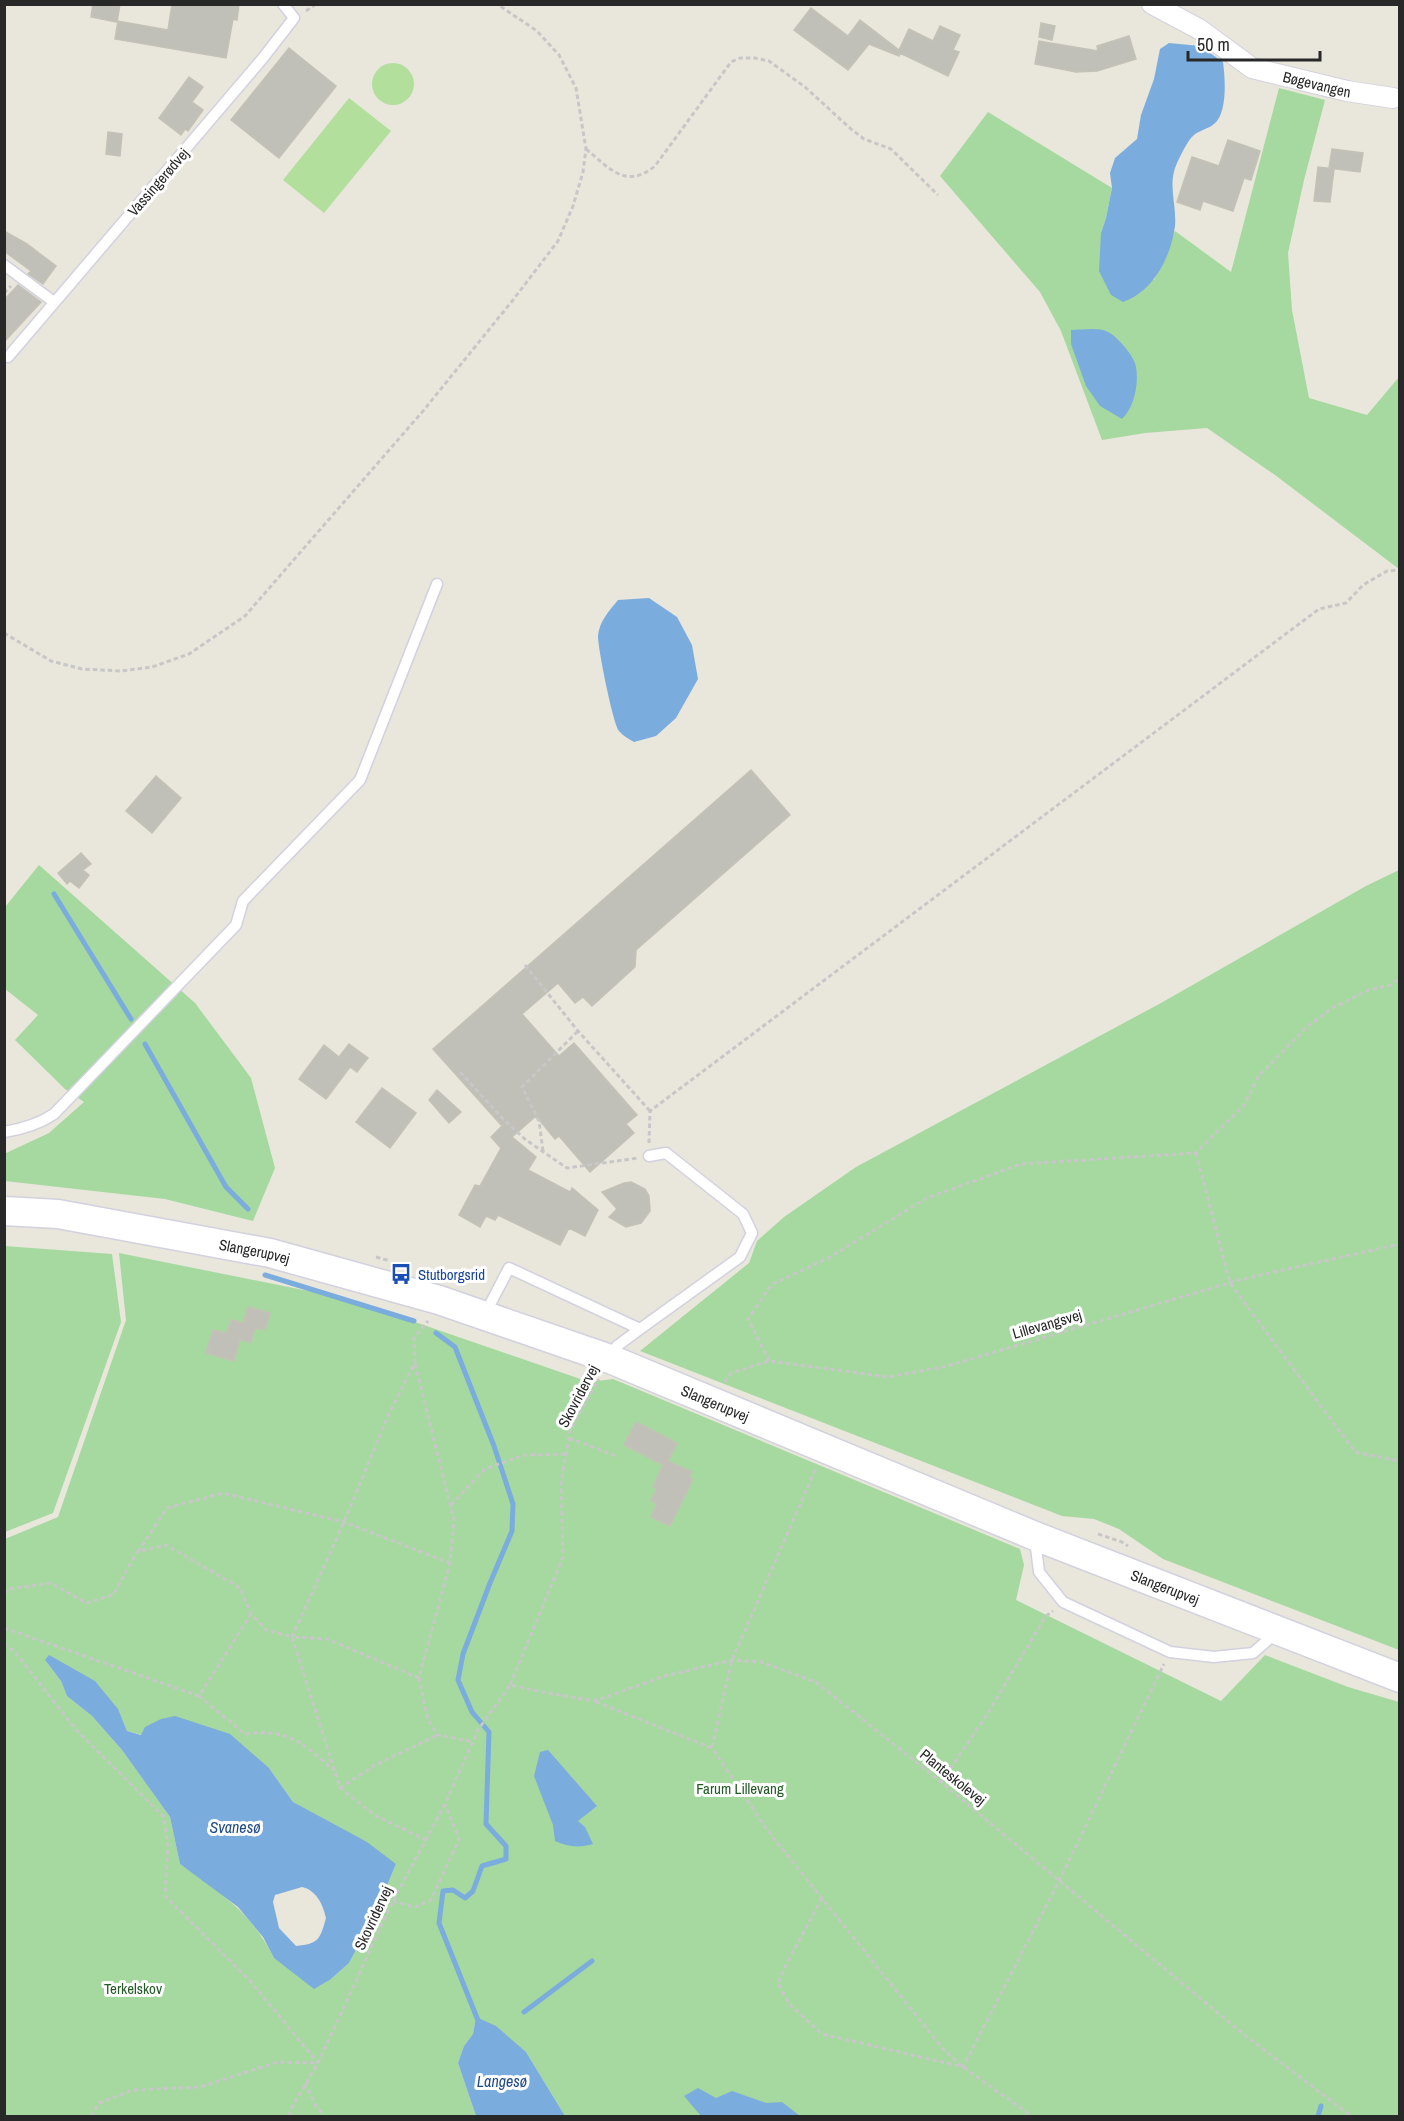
<svg xmlns="http://www.w3.org/2000/svg" width="1404" height="2121" font-family="'Archivo Narrow',sans-serif">
	<style>
		.green { fill: #a5d99f; fill-rule: evenodd }
		.pitch { fill: #b2df9c }
		.water { fill: #7bacde; fill-rule: evenodd }
		.lines { fill: none; stroke-linecap: round; stroke-linejoin: round }
		.stream { stroke: #7bacde; stroke-width: 5 }
		.building { fill: #c1c0b8; stroke: #c4c2b6; stroke-width: 1.5 }
		.service-casing { stroke: #d2d1df; stroke-width: 13 }
		.minor-casing { stroke: #d2d1df; stroke-width: 22 }
		.secondary-casing { stroke: #d2d1df; stroke-width: 31 }
		.path { stroke: #c7c7c7; stroke-width: 3; stroke-dasharray: 4.5 3; stroke-linecap: butt }
		.service { stroke: #fff; stroke-width: 10 }
		.minor { stroke: #fff; stroke-width: 20 }
		.secondary { stroke: #fff; stroke-width: 28 }
		.labels { text-anchor: middle; dominant-baseline: central; stroke-width: 6; stroke-linejoin: round; paint-order: stroke }
		.street-label { font-size: 15px; fill: #282828; stroke: #fff }
		.transit-label { font-size: 15px; fill: #164399; stroke: #fff; text-anchor: start }
		.park-label { font-size: 15px; fill: #225b24; stroke: #fff }
		.water-label { font-size: 16px; font-style: italic; fill: #1e4a87; stroke: #fff }
	</style>
	<rect width="100%" height="100%" fill="#e9e6dc"/>
	<!-- green -->
	<path class="green" d="M1279,88L1325,100L1304,180L1288,253L1292,310L1309,398L1367,415L1399,377V373V569L1275,475L1207,428L1145,433L1102,440L1061,331L1040,292L940,176L988,112L1112,188L1106,218L1101,233L1154,280L1175,231L1231,272Z
		M39,865L195,1003L251,1078L275,1168L253,1221L165,1199L5,1181L4,1154L49,1133L84,1102L65,1089L15,1040L38,1015L5,989V907Z
		M1399,870V1650L1163,1559L1119,1529L1094,1519L1062,1516L640,1351L749,1263L757,1241L784,1217L856,1167L1161,1003L1366,886Z
		M5,1246L112,1254L121,1322L53,1513L5,1532Z
		M119,1253L348,1299L589,1382L613,1379L1020,1549L1024,1565L1016,1600L1221,1701L1265,1655L1348,1687L1399,1702V2116H565L526,2052L476,2017L473,2034L464,2046L458,2063L476,2116H5V1539L58,1517L126,1320ZM45,1660L122,1719L127,1731L269,1768L293,1802L396,1864L376,1912L349,1963L331,1979L274,1958C251,1912 221,1893 180,1864L170,1817L122,1750L92,1716L67,1696L61,1681Z"/>
	<!-- pitch -->
	<path class="pitch" d="M372 84a21 21 0 1 1 42 0a21 21 0 1 1-42 0Z
		M349,98L391,131L324,213L283,180Z"/>
	<!-- water -->
	<path class="water" d="M1169,43L1200,46L1223,62C1225,77 1228,113 1214,124C1208,129 1200,130 1194,135C1187,141 1181,155 1177,163C1167,184 1177,205 1175,226C1171,257 1153,292 1123,302L1111,295L1099,271L1101,233L1106,218L1112,188L1110,173L1115,158L1137,139L1141,115L1154,79L1160,49Z
		M1071,330C1081,330 1099,327 1108,332C1117,336 1135,357 1136,367C1139,384 1134,408 1122,419L1100,406L1086,386L1071,344Z
		M649,598L677,617L692,645L698,679L676,718L656,736L634,742C629,739 623,736 619,731C613,723 598,649 598,636C599,622 609,611 618,600Z
		M49,1655L95,1681L118,1709L127,1731L141,1735L145,1727L161,1719L175,1716L230,1734L269,1768L293,1802L367,1842L396,1864L376,1912L349,1963L331,1979L314,1989L274,1958L263,1937L238,1907L180,1864L170,1817L122,1750L92,1716L67,1696L61,1681L45,1660ZM302,1887C316,1890 323,1904 326,1918C320,1939 319,1944 296,1946L279,1928L273,1902L275,1895Z
		M548,1750L597,1806L578,1821L585,1827L593,1844C580,1848 567,1847 555,1841L553,1825L534,1776L540,1752Z
		M476,2017L496,2026L526,2052L565,2116H476L458,2063L464,2046L473,2034Z
		M698,2088L716,2098L732,2091L766,2103L782,2102L800,2116H701L684,2096Z"/>
	<g class="lines">
		<!-- stream -->
		<path class="stream" d="M54,894L131,1019
			M145,1044L226,1187L248,1209
			M265,1275L414,1321
			M436,1333L455,1347L494,1446L513,1504L512,1531L490,1583L463,1654L458,1680L472,1712L489,1732L486,1824L506,1846V1859L482,1866L473,1891L465,1898L453,1890L443,1891L439,1923L479,2023
			M524,2012L592,1961
			M1318,2116L1321,2106"/>
	</g>
	<!-- building -->
	<path class="building" d="M93,4H120L117,22L91,17Z
		M172,4H239L237,20L233,19L226,58L115,39L118,21L168,30Z
		M811,8L848,36L860,20L899,50L909,29L933,41L940,26L960,35L953,50L959,52L948,76L900,53L899,56L869,44L848,70L794,30Z
		M1041,23L1055,26L1052,40L1039,37Z
		M1129,36L1136,59L1097,71L1076,72L1035,64L1039,41L1098,51L1097,46Z
		M289,48L336,86L279,158L231,120Z
		M189,77L203,87L192,102L203,110L188,131L185,129L181,135L159,118Z
		M108,132L122,134L120,156L106,154Z
		M1228,140L1260,151L1251,180L1244,178L1233,211L1203,201L1200,210L1177,202L1192,157L1219,166Z
		M1332,149L1363,153L1360,172L1329,168Z
		M1318,167L1334,169L1330,202L1314,201Z
		M4,231L27,244L56,266L43,284L28,274L31,271L4,251Z
		M18,285L41,302L4,342V300Z
		M751,770L790,815L636,950L635,967L592,1006L583,997L575,1003L558,983L522,1014L559,1056L574,1043L637,1115L626,1124L634,1133L590,1172L559,1136L555,1139L536,1116L512,1137L536,1157L528,1170L570,1192L572,1188L598,1210L585,1236L569,1228L560,1245L498,1215L495,1220L486,1216L480,1227L459,1215L475,1185L480,1186L501,1148L491,1137L502,1126L433,1049Z
		M156,776L181,798L152,833L126,811Z
		M81,853L91,864L83,870L89,875L79,888L70,881L67,884L58,873Z
		M349,1044L368,1058L357,1072L350,1067L326,1099L299,1079L324,1045L339,1057Z
		M382,1088L416,1113L390,1148L356,1122Z
		M437,1090L461,1112L449,1123L429,1100Z
		M631,1182L645,1189L649,1196L650,1211L641,1223L626,1227L609,1217L617,1209L602,1192L624,1183Z
		M248,1307L270,1313L265,1330L255,1328L251,1343L240,1339L234,1361L206,1353L213,1330L227,1333L231,1320L243,1323Z
		M636,1422L677,1443L668,1461L692,1472L689,1477L693,1479L670,1526L651,1517L657,1504L651,1501L657,1489L653,1487L663,1465L624,1445Z"/>
	<g class="lines">
		<defs>
			<path id="service" d="M4,265L54,302
				M8,357L263,58L294,18L283,4
				M4,1132C23,1129 39,1124 54,1114L236,925L243,901L360,780L437,584
				M485,1314L509,1268L640,1329L740,1257L752,1233L743,1214L666,1153L649,1156
				M611,1358L617,1346L640,1329
				M1035,1539L1039,1572L1063,1602L1170,1652L1214,1657L1253,1653L1277,1632"/>
			<g id="minor">
				<path id="s1" d="M1152,4L1199,29L1252,68L1347,91L1393,98"/>
			</g>
			<g id="secondary">
				<path id="s2" d="M4,1211L58,1214L270,1253L439,1300L610,1359L1035,1536L1400,1678"/>
			</g>
		</defs>
		<!-- service casing -->
		<use href="#service" class="service-casing"/>
		<!-- minor casing -->
		<use href="#minor" class="minor-casing"/>
		<!-- secondary casing -->
		<use href="#secondary" class="secondary-casing"/>
		<!-- path -->
		<path class="path" d="M306,11L316,4
			M586,149C609,168 626,190 655,166L731,62L740,58H755L769,61L805,87L851,129L864,139L891,149L938,195
			M4,293L11,286
			M4,633L51,661L82,669L121,671L152,667L189,654L245,616L423,411L513,300L558,241L573,206L583,172L586,149L576,88L559,55L537,31L497,4
			M525,965L578,1031L650,1111
			M460,1072L505,1121L526,1140L567,1168L638,1158
			M649,1143L650,1111L1319,609L1346,603L1363,585L1387,571L1400,570
			M543,1151L539,1121L522,1087L578,1031
			M1196,1153L1230,1283L1355,1452L1400,1461
			M376,1257L390,1261
			M769,1361L748,1319L771,1285L830,1257L927,1198L1021,1164L1196,1153L1244,1105L1258,1077L1307,1027L1332,1008L1369,990L1391,985L1400,978
			M415,1364L454,1520L450,1563L419,1678L428,1720L438,1735L473,1742
			M725,1382L731,1373L769,1361L888,1377L947,1366L1243,1279L1400,1244
			M569,1438L616,1456
			M451,1505L485,1469L524,1455L566,1454
			M1098,1534L1122,1542L1128,1546
			M138,1552L167,1508L223,1493L344,1522L450,1563
			M4,1594L9,1589L51,1583L86,1603L113,1595L137,1552L166,1545L240,1588L251,1614L266,1630L292,1637L340,1788L376,1816L426,1840
			M4,1628L199,1696L251,1614
			M4,1643L16,1653L77,1731L163,1816L168,1845L165,1896L252,1983L318,2063
			M419,1678L327,1639L292,1637L344,1522L387,1418L415,1362L414,1338L428,1321
			M510,1685L563,1557L561,1483L570,1431L599,1379
			M199,1696L245,1734C289,1728 303,1743 334,1771
			M596,1702L712,1748L767,1830L944,2050L963,2067L1032,2116
			M712,1747L732,1660L816,1468
			M942,1781L986,1716L1046,1616L1053,1611
			M340,1788L377,1764L438,1735
			M822,1898L787,1963L778,1983L789,2004L822,2034L963,2067L1059,1881L1164,1664
			M393,1901L415,1907L431,1900L459,1839L445,1804
			M305,2083L316,2106L325,2116
			M91,2116L99,2103L133,2090L200,2087L278,2062L318,2063
			M289,2116L291,2109L318,2063L393,1901L445,1804L478,1730L510,1685L547,1693L594,1701L665,1676L732,1660L761,1662L816,1682L941,1782L1237,2029L1351,2116"/>
		<!-- service -->
		<use href="#service" class="service"/>
		<!-- minor -->
		<use href="#minor" class="minor"/>
		<!-- secondary -->
		<use href="#secondary" class="secondary"/>
	</g>
	<!-- icons -->
	<defs>
		<symbol id="bus-bare" viewBox="-9 -9 18 18"><path d="M-5-6H5V4H4V6H2V4H-2V6H-4V4H-5ZM-3.5-4V0h7V-4ZM-3.5 1.2v1.5H-2V1.2ZM2 1.2v1.5H3.5V1.2Z" fill="#1a4fb4" stroke="#fff" stroke-width="2.5" paint-order="stroke"/></symbol>
	</defs>
	<g fill-rule="evenodd">
		<use href="#bus-bare" x="386" y="1259" width="30" height="30"/>
	</g>
	<g class="labels">
		<!-- street labels -->
		<g class="street-label">
			<text stroke="none"><textPath href="#s1" startOffset="186">Bøgevangen</textPath></text>
			<text transform="translate(158 182) rotate(-49)">Vassingerødvej</text>
			<text stroke="none"><textPath href="#s2" startOffset="254">Slangerupvej</textPath></text>
			<text transform="translate(1047 1324) rotate(-16)">Lillevangsvej</text>
			<text transform="translate(578 1396) rotate(-62)">Skovridervej</text>
			<text stroke="none"><textPath href="#s2" startOffset="740">Slangerupvej</textPath></text>
			<text stroke="none"><textPath href="#s2" startOffset="1226">Slangerupvej</textPath></text>
			<text transform="translate(953 1777) rotate(39)">Planteskolevej</text>
			<text transform="translate(373 1918) rotate(-65)">Skovridervej</text>
		</g>
		<!-- transit labels -->
		<g class="transit-label">
			<text x="418" y="1274">Stutborgsrid</text>
		</g>
		<!-- park labels -->
		<g class="park-label">
			<text x="740" y="1788">Farum Lillevang</text>
			<text x="133" y="1988">Terkelskov</text>
		</g>
		<!-- water labels -->
		<g class="water-label">
			<text x="235" y="1827">Svanesø</text>
			<text x="502" y="2081">Langesø</text>
		</g>
	</g>
	<!-- border -->
	<rect width="1404" height="2121" fill="none" stroke="#282828" stroke-width="12"/>
	<!-- scale -->
	<path d="M1188 51v9h132v-9" fill="none" stroke="#282828" stroke-width="3"/>
	<text x="1197" y="51" font-size="18" fill="#282828" stroke="#ffffff" stroke-width="4.5" paint-order="stroke">50 m</text>
</svg>
